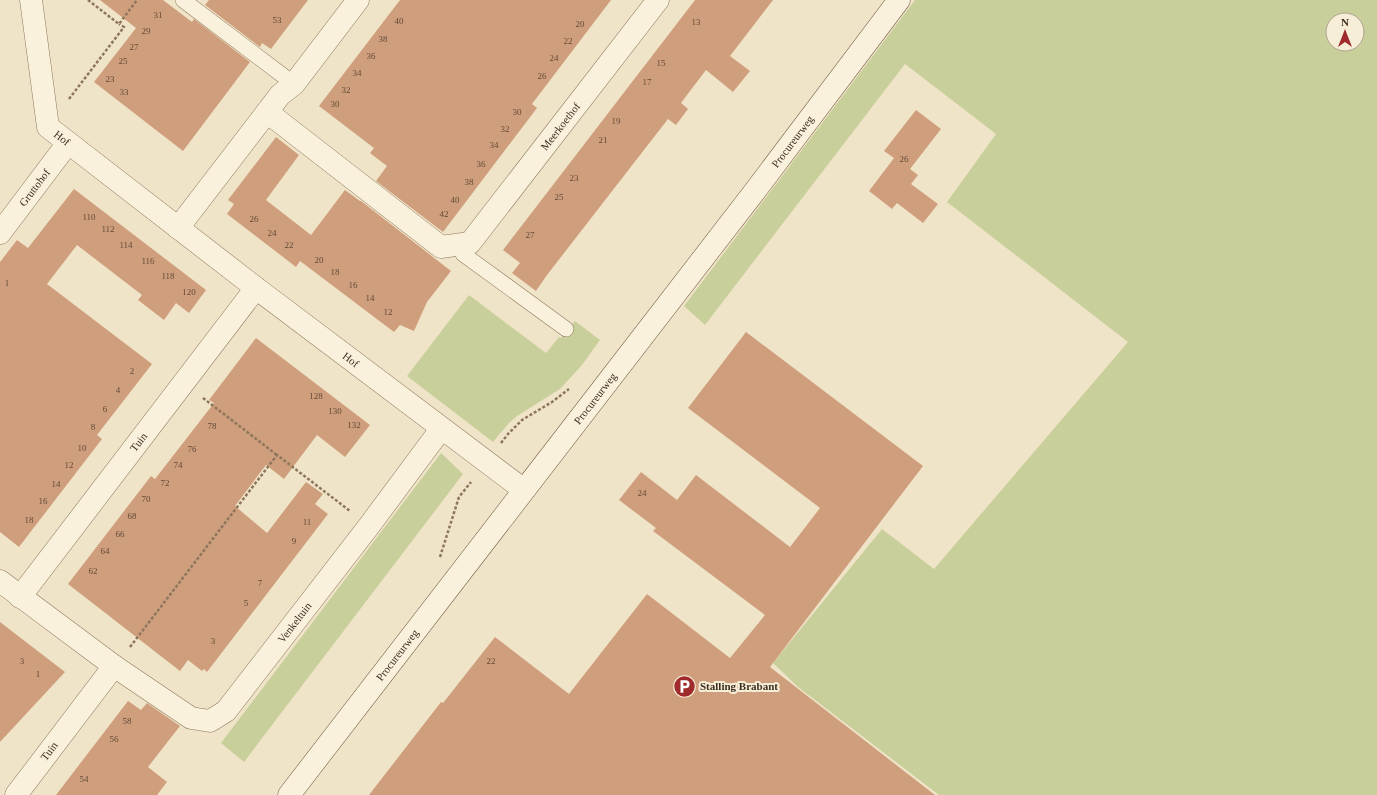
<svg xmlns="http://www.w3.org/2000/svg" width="1377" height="795" font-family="Georgia,serif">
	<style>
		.green { fill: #c9cf9b; fill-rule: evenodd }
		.building { fill: #cf9f7d }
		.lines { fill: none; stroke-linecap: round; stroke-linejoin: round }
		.lane-casing { stroke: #8d765c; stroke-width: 16 }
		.street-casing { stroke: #8d765c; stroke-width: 23 }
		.secondary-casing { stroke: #6f573f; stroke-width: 23 }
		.path { stroke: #8d765c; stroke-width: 2.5; stroke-dasharray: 3 2; stroke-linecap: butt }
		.lane { stroke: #faf1dc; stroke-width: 15 }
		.street { stroke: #faf1dc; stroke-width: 22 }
		.secondary { stroke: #faf1dc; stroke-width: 22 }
		.labels { text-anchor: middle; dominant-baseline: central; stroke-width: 4; stroke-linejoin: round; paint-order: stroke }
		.number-label { font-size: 9px; fill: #624a37 }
		.street-label { font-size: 11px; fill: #3d2e20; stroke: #f7eed8 }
		.poi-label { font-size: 11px; font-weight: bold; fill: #3d2e20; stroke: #f7eed8; text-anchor: start }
	</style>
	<rect width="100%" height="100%" fill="#f0e4c8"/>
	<!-- green -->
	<path class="green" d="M915,0H1377V795H939L798,687L773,663L882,529L934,569L1128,342L947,202L996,134L905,64L705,325L684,306ZM1333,20H1357V44H1333Z
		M469,295L546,353L559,337L561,338L575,321L600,340L582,365L560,389L517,416L509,423L493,442L407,376Z
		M441,453L463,474L244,762L221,743Z"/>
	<!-- building -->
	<path class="building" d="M100,0H163L192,22L194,19L250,62L183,151L94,82L136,28Z
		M209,0H308L271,49L262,43L260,47L205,5Z
		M400,0H611L532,104L537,108L443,232L376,181L387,166L370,153L374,148L319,106Z
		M695,0H773L730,56L750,71L733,92L706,70L681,103L688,109L676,125L668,119L547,275L536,291L512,273L520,263L503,250Z
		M916,110L941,129L910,169L918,175L911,184L938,204L923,223L897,203L892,209L869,191L894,158L884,151Z
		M276,137L299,155L266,200L311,235L345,190L360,201H361L451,271L427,302L414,331L400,325L394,332L300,261L296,267L227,214L234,204L228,200Z
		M74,189L206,290L189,313L176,303L164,320L138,300L142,295L77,245L47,284L152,364L97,435L102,439L19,547L0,532V262L17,240L28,248Z
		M746,332L923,466L770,667L935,795H369L441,702L443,703L495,637L569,694L647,594L730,658L765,615L653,531L656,528L619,500L641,472L677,500L696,475L790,547L820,508L688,408Z
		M256,338L370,425L345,457L317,435L284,479L266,465L235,506L267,533L306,482L323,494L315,504L328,514L207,672L204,669L202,671L188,660L180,671L68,584L151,476L155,479L214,403L209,400Z
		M0,622L65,672L0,742Z
		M128,701L141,710L147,703L180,726L148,767L167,782L157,795H56Z"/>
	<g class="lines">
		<defs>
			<path id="lane" d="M183,0L294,84
				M458,244L463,254L566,329"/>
			<g id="street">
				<path id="s1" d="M31,0L48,127L256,288L524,490"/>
				<path id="s2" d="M267,112L441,247L470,243L658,0"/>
				<path d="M178,228L267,112L280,95L294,84L358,0"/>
				<path id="s3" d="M0,233L68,143"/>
				<path d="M0,581L114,666L16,795"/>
				<path id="s4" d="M20,597L256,288"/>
				<path id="s5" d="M114,666L191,718L210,721L226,711L369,526L441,429"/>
			</g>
			<g id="secondary">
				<path id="s6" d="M289,795L755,191L899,0"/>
			</g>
		</defs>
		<!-- lane casing -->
		<use href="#lane" class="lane-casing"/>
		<!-- street casing -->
		<use href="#street" class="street-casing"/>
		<!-- secondary casing -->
		<use href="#secondary" class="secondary-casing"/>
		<!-- path -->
		<path class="path" d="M88,0L119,24L137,0
			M69,99L124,27L119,24
			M203,398L277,455
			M501,443L508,434L522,420L552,402L569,389
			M440,557L459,497L471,482
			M130,647L277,455L350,511"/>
		<!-- lane -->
		<use href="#lane" class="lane"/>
		<!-- street -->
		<use href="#street" class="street"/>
		<!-- secondary -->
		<use href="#secondary" class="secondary"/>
	</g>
	<!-- icons -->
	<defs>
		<symbol id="parking-disc" viewBox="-11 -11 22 22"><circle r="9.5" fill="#9e2a2b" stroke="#f7eed8"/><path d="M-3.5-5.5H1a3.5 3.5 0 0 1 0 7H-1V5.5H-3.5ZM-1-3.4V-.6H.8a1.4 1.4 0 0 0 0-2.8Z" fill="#fff"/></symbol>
	</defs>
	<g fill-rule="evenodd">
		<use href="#parking-disc" x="672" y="674" width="25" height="25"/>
	</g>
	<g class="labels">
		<!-- number labels -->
		<g class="number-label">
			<text x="158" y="15">31</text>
			<text x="277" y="20">53</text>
			<text x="399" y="21">40</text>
			<text x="696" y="22">13</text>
			<text x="580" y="24">20</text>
			<text x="146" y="31">29</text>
			<text x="383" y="39">38</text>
			<text x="568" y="41">22</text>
			<text x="134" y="47">27</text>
			<text x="371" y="56">36</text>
			<text x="554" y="58">24</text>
			<text x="123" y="61">25</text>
			<text x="661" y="63">15</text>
			<text x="357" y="73">34</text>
			<text x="542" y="76">26</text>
			<text x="110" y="79">23</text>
			<text x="647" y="82">17</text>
			<text x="346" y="90">32</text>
			<text x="124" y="92">33</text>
			<text x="335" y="104">30</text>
			<text x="517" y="112">30</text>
			<text x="616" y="121">19</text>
			<text x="505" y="129">32</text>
			<text x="603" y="140">21</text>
			<text x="494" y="145">34</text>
			<text x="904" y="159">26</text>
			<text x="481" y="164">36</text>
			<text x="574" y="178">23</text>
			<text x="469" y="182">38</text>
			<text x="559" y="197">25</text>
			<text x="455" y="200">40</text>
			<text x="444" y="214">42</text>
			<text x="89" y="217">110</text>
			<text x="254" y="219">26</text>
			<text x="108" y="229">112</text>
			<text x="272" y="233">24</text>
			<text x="530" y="235">27</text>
			<text x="126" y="245">114</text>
			<text x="289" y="245">22</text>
			<text x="319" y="260">20</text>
			<text x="148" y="261">116</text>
			<text x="335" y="272">18</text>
			<text x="168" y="276">118</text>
			<text x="7" y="283">1</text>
			<text x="353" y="285">16</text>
			<text x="189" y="292">120</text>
			<text x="370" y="298">14</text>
			<text x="388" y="312">12</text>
			<text x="132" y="371">2</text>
			<text x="118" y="390">4</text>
			<text x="316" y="396">128</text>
			<text x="105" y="409">6</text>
			<text x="335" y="411">130</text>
			<text x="354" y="425">132</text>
			<text x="212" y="426">78</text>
			<text x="93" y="427">8</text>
			<text x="82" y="448">10</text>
			<text x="192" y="449">76</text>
			<text x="69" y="465">12</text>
			<text x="178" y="465">74</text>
			<text x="165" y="483">72</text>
			<text x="56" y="484">14</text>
			<text x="642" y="493">24</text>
			<text x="146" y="499">70</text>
			<text x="43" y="501">16</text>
			<text x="132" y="516">68</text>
			<text x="29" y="520">18</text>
			<text x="307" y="522">11</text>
			<text x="120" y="534">66</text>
			<text x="294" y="541">9</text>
			<text x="105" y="551">64</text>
			<text x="93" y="571">62</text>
			<text x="260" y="583">7</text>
			<text x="246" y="603">5</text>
			<text x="213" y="641">3</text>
			<text x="22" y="661">3</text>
			<text x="491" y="661">22</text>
			<text x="38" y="674">1</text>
			<text x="127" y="721">58</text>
			<text x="114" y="739">56</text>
			<text x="84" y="779">54</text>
		</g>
		<!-- street labels -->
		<g class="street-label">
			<text stroke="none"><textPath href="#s2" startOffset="397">Meerkoethof</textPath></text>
			<text stroke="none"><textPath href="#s1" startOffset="146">Hof</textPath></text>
			<text stroke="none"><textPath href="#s6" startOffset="825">Procureurweg</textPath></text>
			<text stroke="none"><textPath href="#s3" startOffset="57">Gruttohof</textPath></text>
			<text stroke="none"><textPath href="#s1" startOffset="510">Hof</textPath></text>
			<text stroke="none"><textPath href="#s6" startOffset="501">Procureurweg</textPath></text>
			<text stroke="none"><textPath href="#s4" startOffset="195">Tuin</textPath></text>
			<text stroke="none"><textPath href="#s5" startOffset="243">Venkeltuin</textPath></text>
			<text stroke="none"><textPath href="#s6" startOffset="177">Procureurweg</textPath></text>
			<text transform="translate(49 751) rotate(-53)">Tuin</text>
		</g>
		<!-- poi labels -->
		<g class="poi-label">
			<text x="700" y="686">Stalling Brabant</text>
		</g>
	</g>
	<!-- north arrow -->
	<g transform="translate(1345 32)"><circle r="19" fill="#f7eed8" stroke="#ada18e"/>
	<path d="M0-3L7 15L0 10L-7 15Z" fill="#9e2a2b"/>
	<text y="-6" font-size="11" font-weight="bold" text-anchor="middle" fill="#3d2e20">N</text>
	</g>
</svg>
